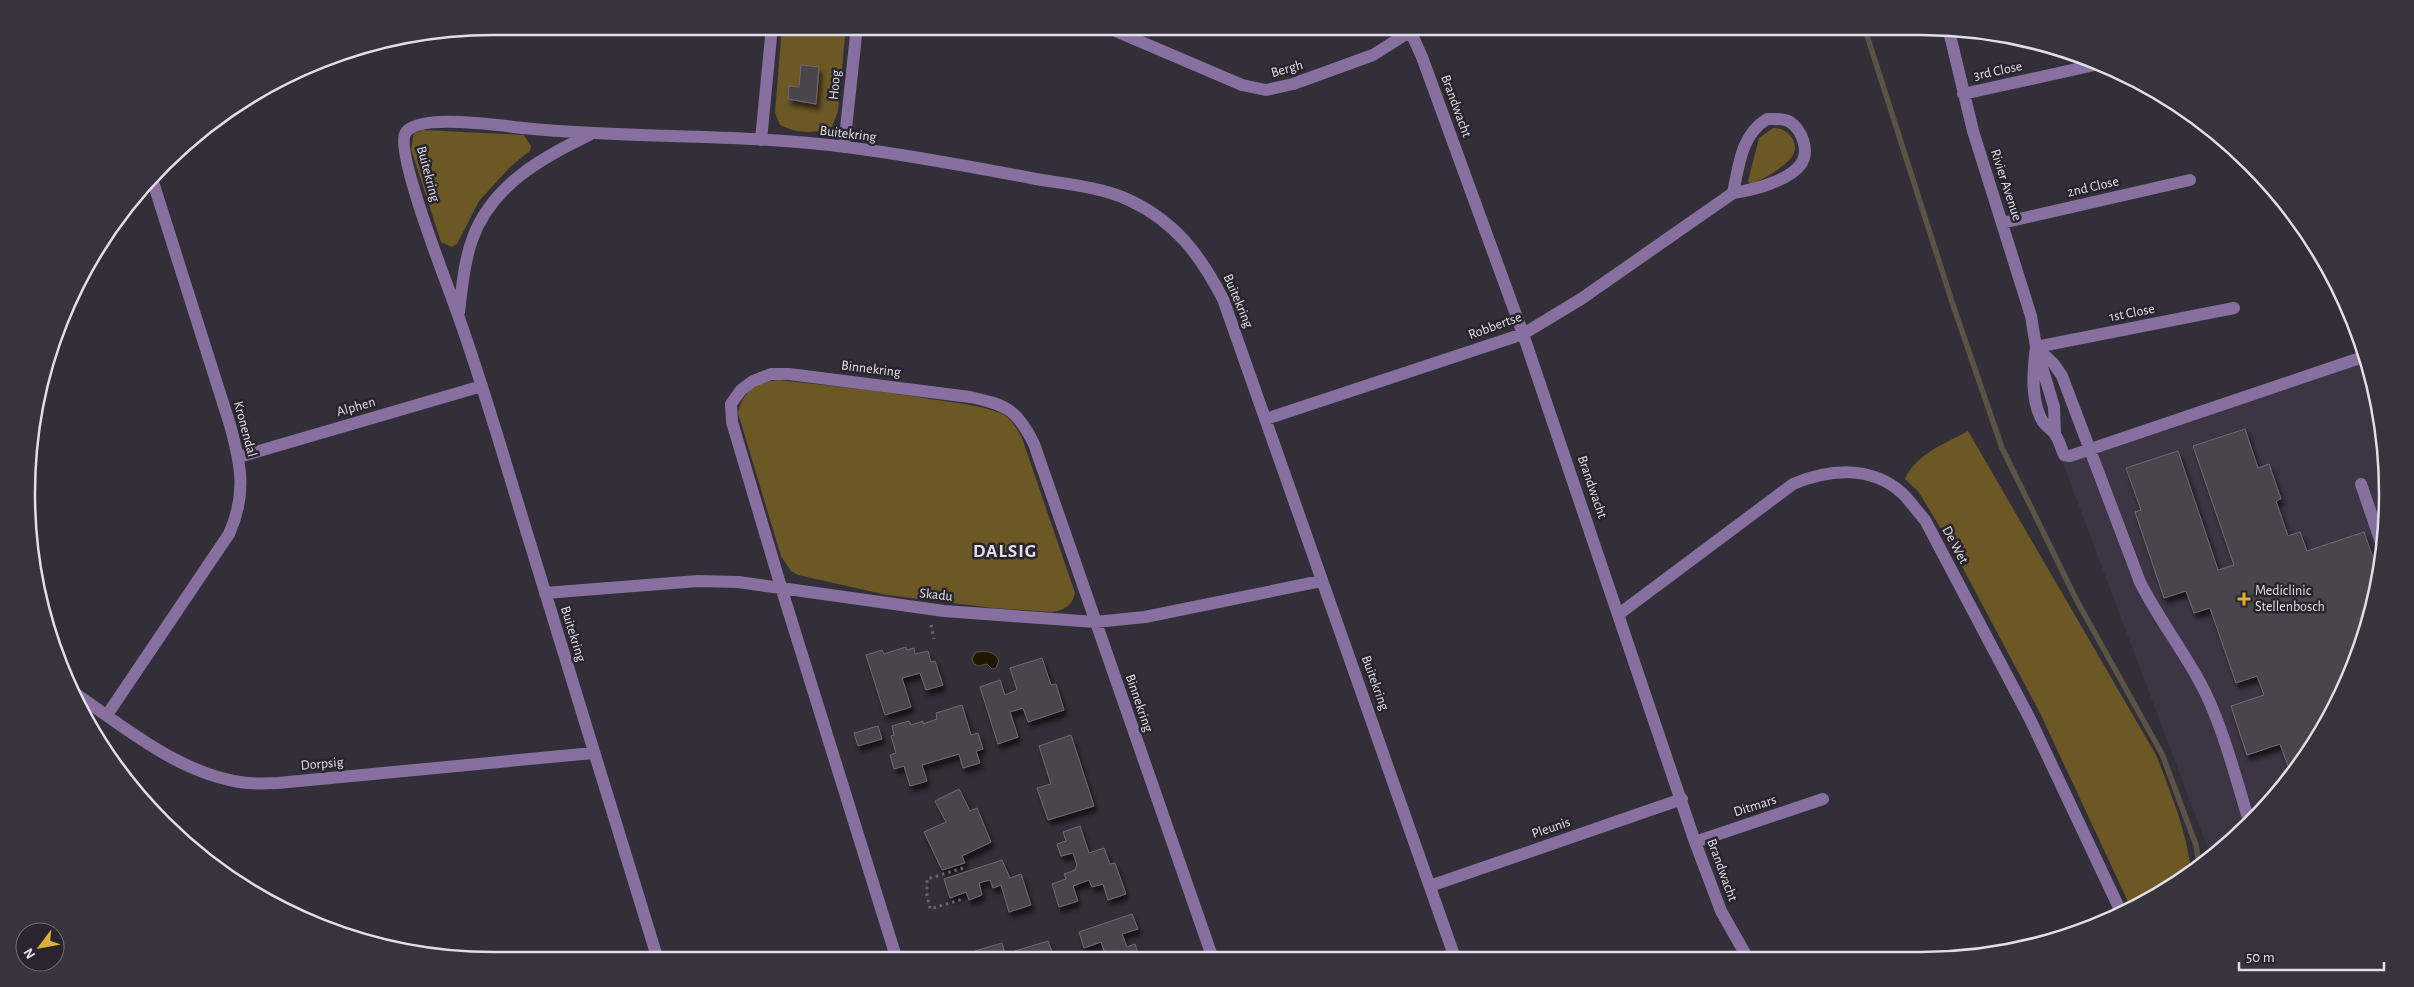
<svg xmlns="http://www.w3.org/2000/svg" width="2414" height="987" font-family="'Alegreya Sans',sans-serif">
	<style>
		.built { fill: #3c3544 }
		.green { fill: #6b5825; fill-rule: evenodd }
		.water { fill: #211700; stroke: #5b5345 }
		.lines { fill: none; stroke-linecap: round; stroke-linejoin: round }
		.stream { stroke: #5b5345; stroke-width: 5.5 }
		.building { fill: #48444d; stroke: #6f6a74; filter: url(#shadow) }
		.path { stroke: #69656d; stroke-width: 3; stroke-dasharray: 2.5 4; stroke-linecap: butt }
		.minor { stroke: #876fa0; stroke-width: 12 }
		.poi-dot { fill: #ddb133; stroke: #29252e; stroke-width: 2 }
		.labels { text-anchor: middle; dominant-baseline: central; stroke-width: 5; stroke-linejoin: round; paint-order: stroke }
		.street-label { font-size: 14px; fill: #e1dfe5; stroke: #29252e }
		.poi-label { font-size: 14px; fill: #e1dfe5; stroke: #29252e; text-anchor: start }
		.district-label { font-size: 19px; font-weight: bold; letter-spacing: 1px; fill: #e1dfe5; stroke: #29252e }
		.rim { fill: none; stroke: #e1dfe5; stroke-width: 2.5 }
	</style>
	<defs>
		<filter id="shadow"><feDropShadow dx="3" dy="5.5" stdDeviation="2.5" flood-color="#0009"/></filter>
	</defs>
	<rect width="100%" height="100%" fill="#332f38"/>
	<!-- built -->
	<path class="built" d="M2367,360L2372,372L2387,463L2384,554L2363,643L2309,753L2228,845L2211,857L2061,458Z"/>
	<!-- green -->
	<path class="green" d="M782,26H846L838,111L832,127C814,134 798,134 780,125L775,113ZM801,65L819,67L816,104L788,99L789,86L799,87Z
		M1773,128C1788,127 1802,144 1791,158C1783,168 1762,180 1750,184L1748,181L1759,138Z
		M423,130L524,135L531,146L530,151L511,166L479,201L457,244L452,247L441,242L411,149L414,133Z
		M779,380C832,386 884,391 936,400C957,403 980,405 1000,413C1011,418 1017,428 1022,438L1075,593C1073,605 1063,611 1051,612L993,608L887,595L798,575L791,571L781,556L738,413C743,391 756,382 779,380Z
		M1968,431L2156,755C2171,793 2186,830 2191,870L2132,910L2040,713L1949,542L1918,491L1905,479C1917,453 1945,444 1968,431Z"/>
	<!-- water -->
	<path class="water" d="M976,652C986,651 994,651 999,660L996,668L992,669L987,664L979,666L974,664L972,659Z"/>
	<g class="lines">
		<!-- stream -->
		<path class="stream" d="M1864,26L1952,302L2002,448L2077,601L2162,754L2196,845L2199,865"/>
	</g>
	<!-- building -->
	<path class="building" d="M801,65L819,67L816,104L788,99L789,86L799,87Z
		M2245,429L2258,468L2269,464L2281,499L2276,501L2288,536L2300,532L2307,551L2364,532L2379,575L2363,643L2309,753L2291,774L2280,744L2247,755L2231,706L2264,695L2257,676L2236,683L2210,608L2194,613L2186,591L2164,598L2135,512L2141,510L2126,468L2178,451L2218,570L2234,565L2193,446Z
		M906,647L907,650L914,648L915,654L928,651L931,662L935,661L943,685L926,690L920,673L902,678L911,707L885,715L866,655L882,650L884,654Z
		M1042,658L1051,685L1056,684L1064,710L1028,722L1023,708L1010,712L1018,737L998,744L980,687L1000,680L1005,695L1017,690L1010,668Z
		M962,705L971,735L978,733L983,749L976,751L980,763L963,768L959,754L922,765L927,781L910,786L904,766L894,769L890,755L896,753L891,736L894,735L892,726L909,721L911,725L923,721V724L937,719L936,713Z
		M878,726L882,739L858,746L854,733Z
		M1071,735L1094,806L1048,820L1037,788L1051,784L1039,746Z
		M959,789L970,811L977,808L991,842L962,856L965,863L942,870L924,832L946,822L935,801Z
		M1080,826L1089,853L1104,848L1110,864L1115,863L1126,894L1108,900L1103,884L1092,887L1089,880L1073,886L1078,901L1059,907L1052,884L1066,879L1064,874L1075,870L1077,865L1073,853L1061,856L1057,844L1066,841L1063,832Z
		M1002,860L1010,878L1021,874L1031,905L1009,912L1001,885L993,888L990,880L979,883L982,895L969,900L966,892L950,898L944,879Z
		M1132,914L1138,929L1122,934L1127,947L1135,944L1140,958L1107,959L1101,942L1084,948L1079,932Z
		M1048,941L1054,957L1047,959H977L975,951L1002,943L1005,954Z
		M971,953L973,959H963L964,955Z"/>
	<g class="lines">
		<!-- path -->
		<path class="path" d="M931,625L934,639
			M963,868L927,879V895L930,909L963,899"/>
		<!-- minor -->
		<path class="minor" d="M1104,26L1242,85L1266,90L1293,84L1373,55L1419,26
			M1408,26L1422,57L1523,334L1695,842L1721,911L1747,957
			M1949,31L1973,131L2031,316L2036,347L2054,407L2055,434
			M1963,94L2099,64
			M1767,119C1774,119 1783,118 1790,122C1802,130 1810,151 1801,164C1789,181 1753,190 1733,193C1739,165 1741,135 1767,119Z
			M761,140L772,26
			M844,147L857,26
			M2002,223L2190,180
			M459,312C462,288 464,263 472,240C491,186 541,158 589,135
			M2036,347L2054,364L2062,376L2140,582C2163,628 2197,667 2215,715C2229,749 2238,786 2249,821
			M2036,347C2033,369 2030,401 2043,422C2046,426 2051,429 2054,433C2059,439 2061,448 2064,455L2070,456L2366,356
			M2036,347L2234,308
			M1266,419L1523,334L1581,299L1733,193
			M239,457L482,386
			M2361,484L2384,551
			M545,593L698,581L738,582L944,611L1095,622L1145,617L1321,581
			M1619,614L1793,484C1829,469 1871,465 1902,493C1910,501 1917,511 1925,520L2030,719L2122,914
			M76,694C128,730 183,776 247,783C257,784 268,783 278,783L593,753
			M107,715L229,534C247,494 241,465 230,425L153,182
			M1695,842L1823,799
			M1430,886L1682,799
			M658,960C615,821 573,682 530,543C505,462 482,380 453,301C444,276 396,153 405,134C415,112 502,126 523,128C630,139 739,133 846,147C909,155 973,167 1036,179C1066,184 1101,187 1129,200C1176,222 1200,255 1223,299L1455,958
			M897,960L781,587L732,422L731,404L741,390L753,381L771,374H789L970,397C1006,405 1017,409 1034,444L1213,959"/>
	</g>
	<!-- markers -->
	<path class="poi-dot" d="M2241.5 591.5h5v5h5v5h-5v5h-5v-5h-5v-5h5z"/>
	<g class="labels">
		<!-- street labels -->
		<g class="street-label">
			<text transform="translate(1287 69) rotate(-16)">Bergh</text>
			<text transform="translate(1998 71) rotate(-12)">3rd Close</text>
			<text transform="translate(835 85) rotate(-84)">Hoog</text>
			<text transform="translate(1456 106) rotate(70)">Brandwacht</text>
			<text transform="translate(848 134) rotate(7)">Buitekring</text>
			<text transform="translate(428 174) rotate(75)">Buitekring</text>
			<text transform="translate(2006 185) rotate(72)">Rivier Avenue</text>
			<text transform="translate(2093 187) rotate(-13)">2nd Close</text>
			<text transform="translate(1238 301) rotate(67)">Buitekring</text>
			<text transform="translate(2132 313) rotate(-11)">1st Close</text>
			<text transform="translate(1495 326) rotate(-20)">Robbertse</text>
			<text transform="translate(871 369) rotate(7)">Binnekring</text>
			<text transform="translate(356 407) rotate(-16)">Alphen</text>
			<text transform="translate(245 429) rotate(75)">Kronendal</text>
			<text transform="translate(1592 487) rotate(71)">Brandwacht</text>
			<text transform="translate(1955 545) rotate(62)">De Wet</text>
			<text transform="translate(936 595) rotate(6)">Skadu</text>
			<text transform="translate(573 634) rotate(73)">Buitekring</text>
			<text transform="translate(1375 683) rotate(70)">Buitekring</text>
			<text transform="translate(1139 703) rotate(71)">Binnekring</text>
			<text transform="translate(322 764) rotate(-5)">Dorpsig</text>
			<text transform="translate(1755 806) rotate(-18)">Ditmars</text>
			<text transform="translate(1551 828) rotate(-19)">Pleunis</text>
			<text transform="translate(1722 870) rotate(70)">Brandwacht</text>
		</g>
		<!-- poi labels -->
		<g class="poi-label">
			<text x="2255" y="591">Mediclinic<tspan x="2255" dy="16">Stellenbosch</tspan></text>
		</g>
		<!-- district labels -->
		<g class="district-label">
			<text x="1005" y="551">DALSIG</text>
		</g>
	</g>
	<!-- crop -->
	<path d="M0 0H2414V987H0ZM493 35H1921A458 458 0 0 1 2379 493V494A458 458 0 0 1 1921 952H493A458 458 0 0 1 35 494V493A458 458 0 0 1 493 35Z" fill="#38343d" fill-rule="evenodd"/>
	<path class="rim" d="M493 35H1921A458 458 0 0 1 2379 493V494A458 458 0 0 1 1921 952H493A458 458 0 0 1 35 494V493A458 458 0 0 1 493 35Z"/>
	<!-- north arrow -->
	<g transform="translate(40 947) rotate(238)"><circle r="24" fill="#29252e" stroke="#736f77"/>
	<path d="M0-4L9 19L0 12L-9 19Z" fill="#ddb133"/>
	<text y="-8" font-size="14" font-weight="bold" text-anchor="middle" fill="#e1dfe5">N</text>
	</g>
	<!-- scale -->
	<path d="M2239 962v8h145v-8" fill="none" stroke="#e1dfe5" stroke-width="2.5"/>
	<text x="2246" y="962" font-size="15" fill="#e1dfe5" stroke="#29252e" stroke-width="4" paint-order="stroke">50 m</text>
</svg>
